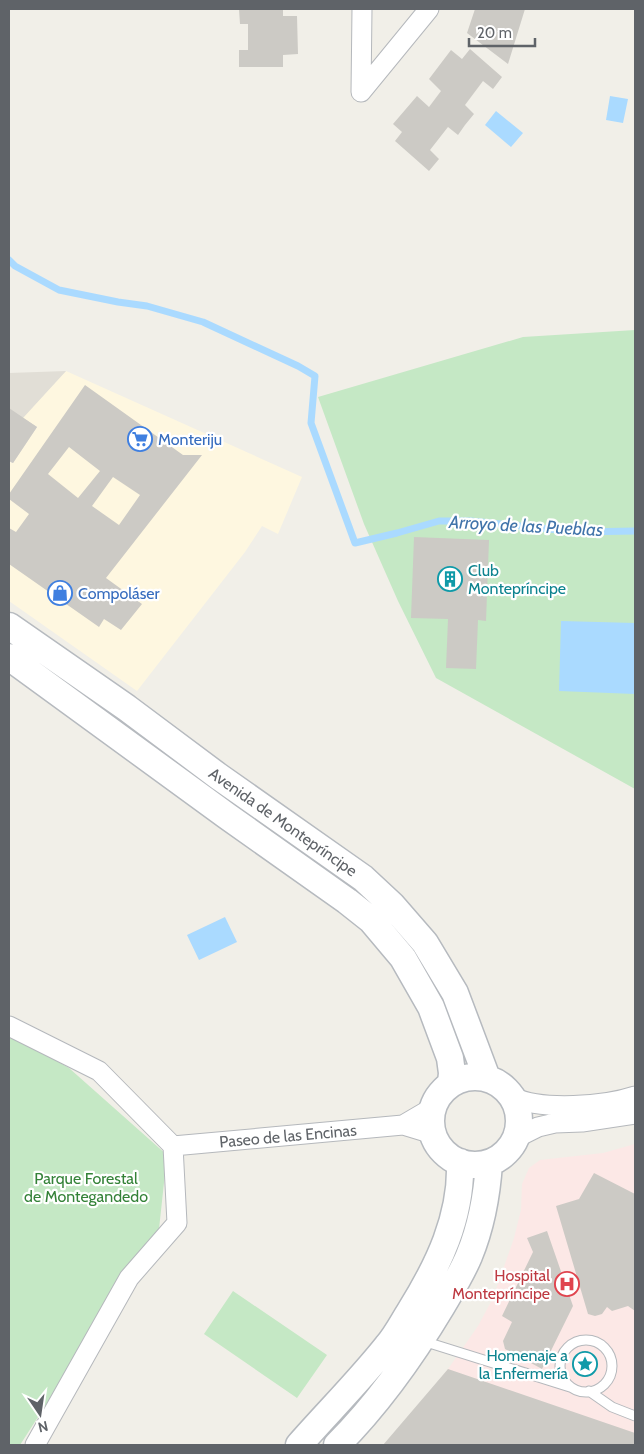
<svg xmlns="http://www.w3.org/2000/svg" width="644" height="1454" font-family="Cabin,sans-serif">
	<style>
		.commercial { fill: #fef7e0 }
		.education { fill: #e1ded6 }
		.medical { fill: #fce8e6 }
		.green { fill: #c5e8c5 }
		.water { fill: #aadaff }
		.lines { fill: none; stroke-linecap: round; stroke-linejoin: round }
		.stream { stroke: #aadaff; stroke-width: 7 }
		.building { fill: #cccac5; fill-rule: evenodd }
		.lane-casing { stroke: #b5b8bc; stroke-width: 11 }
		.street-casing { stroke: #b5b8bc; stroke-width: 21 }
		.secondary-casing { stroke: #b6babf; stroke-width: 29 }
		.lane { stroke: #fff; stroke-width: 9 }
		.street { stroke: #fff; stroke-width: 19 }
		.secondary { stroke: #fff; stroke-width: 26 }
		.labels { text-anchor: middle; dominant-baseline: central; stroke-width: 4.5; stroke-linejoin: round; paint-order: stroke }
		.shop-label { font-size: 16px; fill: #366cbe; stroke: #fff; text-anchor: start }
		.culture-label { font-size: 16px; fill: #0d838f; stroke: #fff; text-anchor: start }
		.street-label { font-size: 16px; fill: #5f6368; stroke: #fff }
		.park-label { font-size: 16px; fill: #348238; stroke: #fff }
		.health-label { font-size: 16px; fill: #be3a42; stroke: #fff; text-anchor: end }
		.water-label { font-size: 18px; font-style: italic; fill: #4174aa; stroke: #fff }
	</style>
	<rect width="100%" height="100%" fill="#f1efe8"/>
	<!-- commercial -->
	<path class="commercial" d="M66,371L302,477L278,534L262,526L245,552L137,691L9,601V461L12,463L37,427L22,418Z"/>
	<!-- education -->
	<path class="education" d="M66,371L23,418L37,427L13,463L9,461V373Z"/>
	<!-- medical -->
	<path class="medical" d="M635,1144V1445H384L425,1399L448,1369L478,1326L493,1298L514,1238L521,1210L522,1184L529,1168L540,1160L603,1153Z"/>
	<!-- green -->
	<path class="green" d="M635,330V789L436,678L398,601L364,524L318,397L523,337Z
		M9,1033L69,1068L167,1155L159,1229L20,1445H9Z
		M233,1291L327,1355L297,1398L204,1334Z"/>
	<!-- water -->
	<path class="water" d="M610,96L628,99L623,123L606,120Z
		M496,111L523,133L511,147L485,125Z
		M561,621L635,623V694L559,691Z
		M225,917L237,942L199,960L187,935Z"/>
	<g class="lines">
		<!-- stream -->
		<path class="stream" d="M9,260L15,266L59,290L118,302L147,306L203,322L298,366L315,376L311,423L355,543L397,533L439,521H471L578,532L635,531"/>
	</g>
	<!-- building -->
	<path class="building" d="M239,9H283V16H297L298,54L283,55V67H239V50H248V24H240Z
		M475,9H525L508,64L467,33Z
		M470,49L502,77L493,89L483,81L465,105L474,114L465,125L458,135L448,127L430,150L439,159L429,171L395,141L402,132L393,124L417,96L429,107L441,91L429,79L451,50L462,59Z
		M85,385L183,455H202L106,578L142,604L121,630L104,619L99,627L9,564V528L16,532L29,514L9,499V494ZM69,447L100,471L78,498L48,474ZM113,477L140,495L119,525L92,506Z
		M9,408L37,427L13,463L9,461Z
		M414,537L489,540L486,621L478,620L476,669L446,668L448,619L411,618Z
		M594,1173L635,1194V1311L628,1306L612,1311L607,1307L602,1314L595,1316L588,1314L556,1206L579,1199Z
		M547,1231L573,1306L542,1369L505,1349L503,1341L512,1322L502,1316L533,1252L527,1238Z
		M448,1369L635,1433V1445H383Z"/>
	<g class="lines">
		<defs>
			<path id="lane" d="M560 1366a26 26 0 1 1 52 0a26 26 0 1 1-52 0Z
				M423,1341L570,1387
				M589,1391L612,1407L635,1416"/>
			<path id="street" d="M362,9L361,92L429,9
				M9,1026L99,1071L173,1146L177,1223L129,1278L35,1445
				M513,1097C542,1111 605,1106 635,1096
				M403,1125L426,1132L433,1136
				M516,1138L538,1127L555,1123L582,1122L635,1114
				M173,1146L403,1125L432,1108"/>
			<path id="secondary" d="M9,626L127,708L218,776L363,878L392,905L425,943L455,993L487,1078
				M9,657L227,816L347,901L371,920L403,958L431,1007L450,1058L452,1073L451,1083
				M431 1121a44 44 0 1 1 88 0a44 44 0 1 1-88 0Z
				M299,1445C328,1412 360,1380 387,1346C396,1336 403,1322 410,1311C438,1266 462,1217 460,1162
				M337,1445C378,1404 412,1356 442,1306C452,1289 462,1273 469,1256C481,1227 487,1194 489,1163"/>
		</defs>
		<!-- lane casing -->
		<use href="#lane" class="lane-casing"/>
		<!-- street casing -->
		<use href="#street" class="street-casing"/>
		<!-- secondary casing -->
		<use href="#secondary" class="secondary-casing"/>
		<!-- lane -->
		<use href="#lane" class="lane"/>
		<!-- street -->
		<use href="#street" class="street"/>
		<!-- secondary -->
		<use href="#secondary" class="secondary"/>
	</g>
	<!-- icons -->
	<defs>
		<symbol id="supermarket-ring" viewBox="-11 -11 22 22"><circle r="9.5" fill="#fff" stroke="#3f7fe0" stroke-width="1.5"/><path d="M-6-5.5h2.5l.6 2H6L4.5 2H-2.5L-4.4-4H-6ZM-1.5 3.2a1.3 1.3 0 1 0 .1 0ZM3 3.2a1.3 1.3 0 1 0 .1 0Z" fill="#3f7fe0"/></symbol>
		<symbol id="building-ring" viewBox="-11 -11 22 22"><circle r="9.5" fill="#fff" stroke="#0f9aa8" stroke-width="1.5"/><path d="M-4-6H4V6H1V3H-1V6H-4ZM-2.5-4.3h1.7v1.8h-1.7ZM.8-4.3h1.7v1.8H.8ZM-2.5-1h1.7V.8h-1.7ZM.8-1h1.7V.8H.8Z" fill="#0f9aa8"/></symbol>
		<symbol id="shop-ring" viewBox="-11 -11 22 22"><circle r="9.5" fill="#fff" stroke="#3f7fe0" stroke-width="1.5"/><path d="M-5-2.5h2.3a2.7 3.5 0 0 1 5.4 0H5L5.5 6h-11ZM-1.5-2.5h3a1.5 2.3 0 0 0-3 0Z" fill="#3f7fe0"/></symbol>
		<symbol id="hospital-ring" viewBox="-11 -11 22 22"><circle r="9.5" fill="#fff" stroke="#e0444e" stroke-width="1.5"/><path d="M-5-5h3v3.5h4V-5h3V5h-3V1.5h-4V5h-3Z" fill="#e0444e"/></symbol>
		<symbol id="sight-ring" viewBox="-11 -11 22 22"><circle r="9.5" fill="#fff" stroke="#0f9aa8" stroke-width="1.5"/><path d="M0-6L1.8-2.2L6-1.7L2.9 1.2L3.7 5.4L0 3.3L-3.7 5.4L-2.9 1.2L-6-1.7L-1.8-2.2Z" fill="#0f9aa8"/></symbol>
	</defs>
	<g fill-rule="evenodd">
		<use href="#supermarket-ring" x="126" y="425" width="28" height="28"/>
		<use href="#building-ring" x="436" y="565" width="28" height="28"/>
		<use href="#shop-ring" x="46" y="579" width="28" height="28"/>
		<use href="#hospital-ring" x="553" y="1270" width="28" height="28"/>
		<use href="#sight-ring" x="571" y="1350" width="28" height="28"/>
	</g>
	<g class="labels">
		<!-- shop labels -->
		<g class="shop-label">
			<text x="158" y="439">Monteriju</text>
			<text x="78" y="593">Compoláser</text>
		</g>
		<!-- culture labels -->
		<g class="culture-label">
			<text x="468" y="570">Club<tspan x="468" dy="18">Montepríncipe</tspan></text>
			<text x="568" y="1355" text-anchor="end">Homenaje a<tspan x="568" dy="18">la Enfermería</tspan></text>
		</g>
		<!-- street labels -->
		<g class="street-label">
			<text transform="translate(283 822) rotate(35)">Avenida de Montepríncipe</text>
			<text transform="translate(288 1136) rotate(-5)">Paseo de las Encinas</text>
		</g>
		<!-- park labels -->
		<g class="park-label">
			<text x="86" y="1178">Parque Forestal<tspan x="86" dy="18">de Montegandedo</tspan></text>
		</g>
		<!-- health labels -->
		<g class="health-label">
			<text x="550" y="1275">Hospital<tspan x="550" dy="18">Montepríncipe</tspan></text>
		</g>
		<!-- water labels -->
		<g class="water-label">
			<text transform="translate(526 526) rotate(3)">Arroyo de las Pueblas</text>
		</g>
	</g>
	<!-- border -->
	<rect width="644" height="1454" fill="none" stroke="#5f6368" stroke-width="20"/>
	<!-- north arrow -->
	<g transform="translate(40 1414) rotate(167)" stroke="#ffffff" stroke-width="4" paint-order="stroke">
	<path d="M0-4L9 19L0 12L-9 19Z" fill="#5f6368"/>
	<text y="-8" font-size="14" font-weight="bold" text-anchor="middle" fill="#5f6368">N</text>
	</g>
	<!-- scale -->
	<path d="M469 38v8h66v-8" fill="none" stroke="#5f6368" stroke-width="2.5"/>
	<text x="477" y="38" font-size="15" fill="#5f6368" stroke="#ffffff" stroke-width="4" paint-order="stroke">20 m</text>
</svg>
